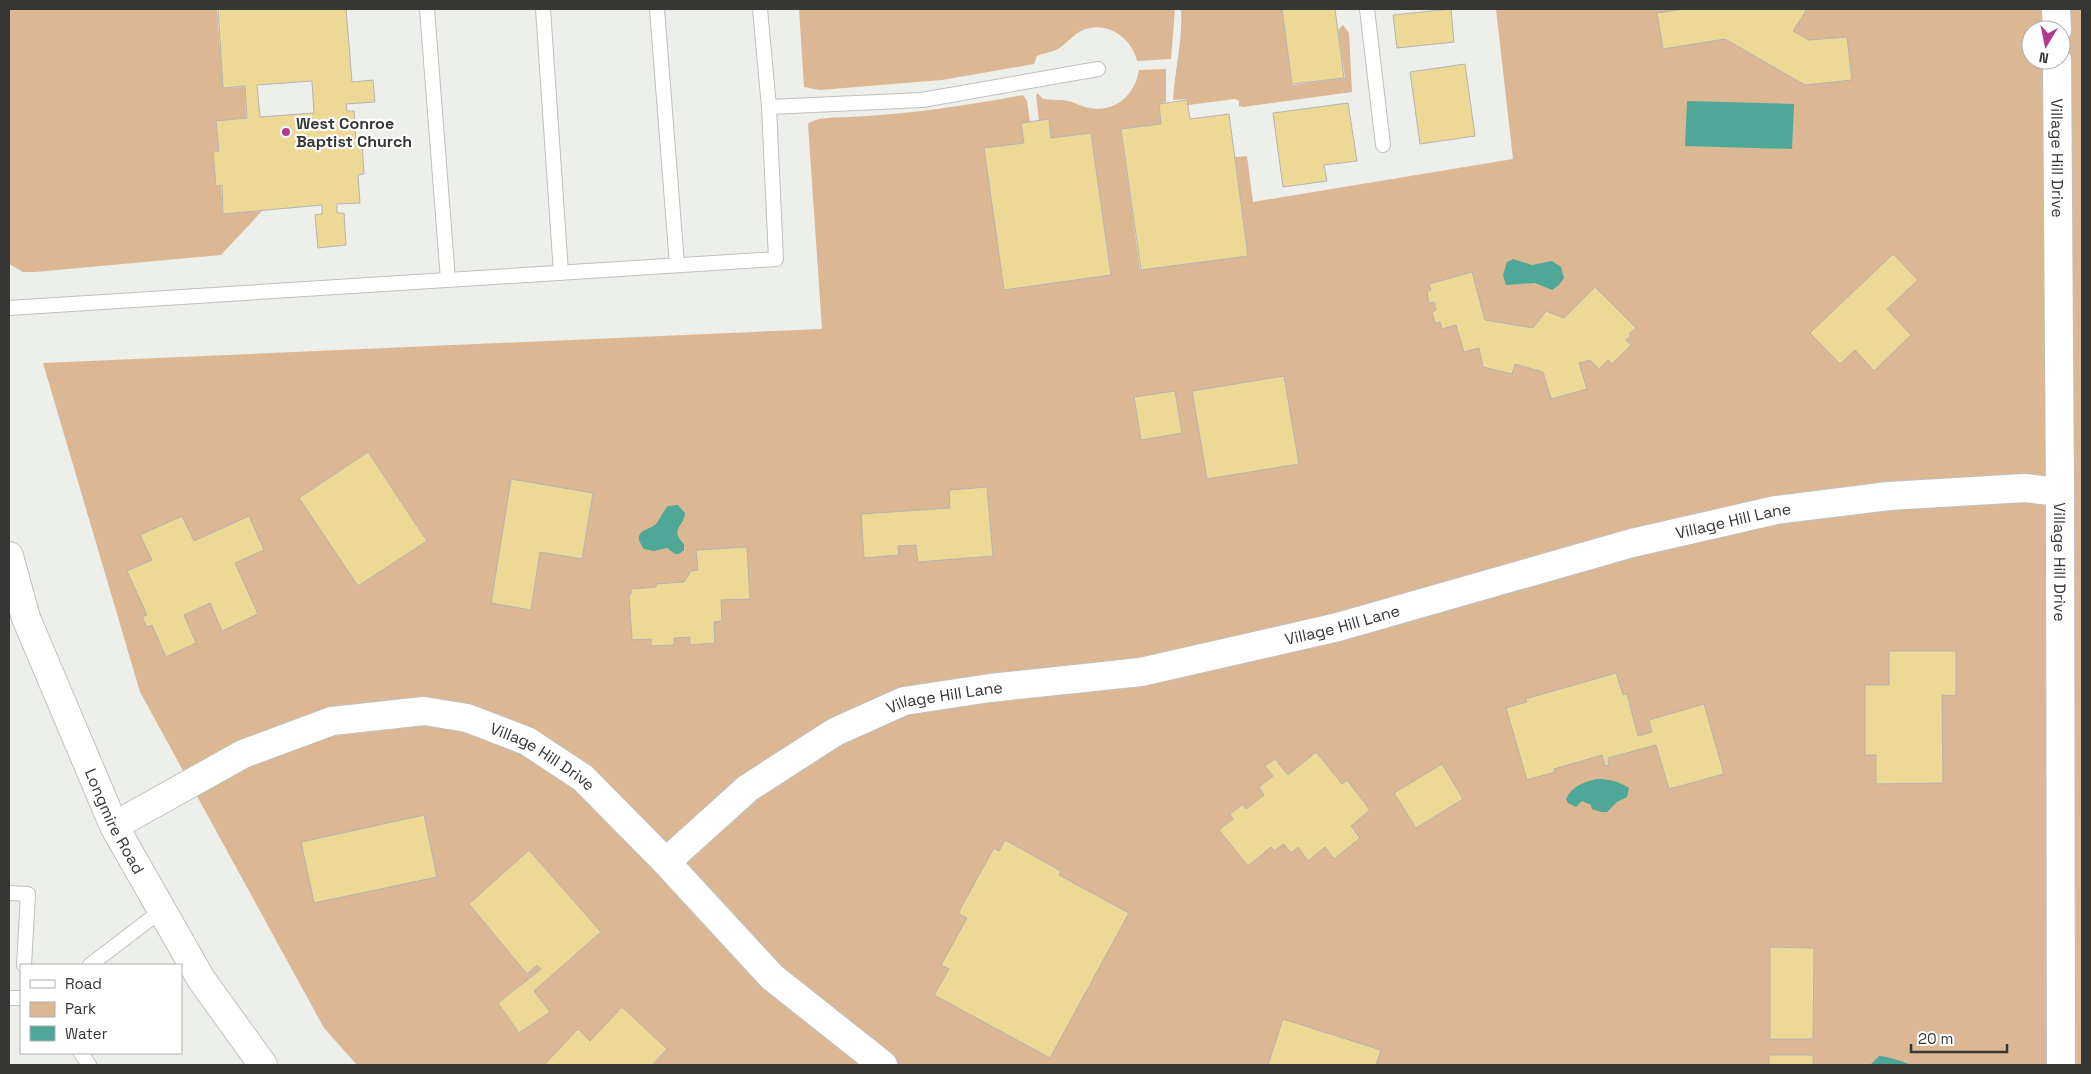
<svg xmlns="http://www.w3.org/2000/svg" width="2091" height="1074" font-family="'Space Grotesk',sans-serif">
	<style>
		.green { fill: #dbb794; fill-rule: evenodd }
		.water { fill: #4fa897 }
		.building { fill: #edd995; stroke: #b4b3b0; fill-rule: evenodd }
		.lines { fill: none; stroke-linecap: round; stroke-linejoin: round }
		.service-casing { stroke: #bfc0bd; stroke-width: 16 }
		.minor-casing { stroke: #bfc0bd; stroke-width: 30 }
		.secondary-casing { stroke: #bfc0bd; stroke-width: 30 }
		.service { stroke: #fff; stroke-width: 14 }
		.minor { stroke: #fff; stroke-width: 28 }
		.secondary { stroke: #fff; stroke-width: 28 }
		.poi-dot { fill: #b23b91; stroke: #fff; stroke-width: 2 }
		.labels { text-anchor: middle; dominant-baseline: central; stroke-width: 4.5; stroke-linejoin: round; paint-order: stroke }
		.poi-label { font-size: 16px; font-weight: bold; fill: #363635; stroke: #fff; text-anchor: start }
		.street-label { font-size: 16px; fill: #363635; stroke: #fff }
	</style>
	<rect width="100%" height="100%" fill="#edefeb"/>
	<!-- green -->
	<path class="green" d="M9,9H217L223,88L245,87L246,118L216,121L219,151H213L216,186H221L223,213L262,211L221,255L35,272H23L9,264Z
		M799,9H1175V10L1171,59L1137,61C1132,37 1105,19 1081,31C1071,36 1066,45 1056,50C1050,53 1043,53 1037,56L1034,64L942,80L820,90L804,87Z
		M1181,9H1282L1292,85L1345,78L1338,30L1343,25L1349,33L1352,92L1243,107L1239,106V101L1235,99L1188,105L1187,99L1173,100C1175,69 1183,39 1181,9Z
		M1496,9H2082V1065H357L324,1028L140,692L43,363L822,329L808,124C818,116 836,118 849,117C908,114 965,106 1023,95L1027,101L1030,122L1021,123L1024,143L985,148L1111,275L1091,133L1051,138L1049,119L1039,121L1036,95L1038,93L1042,98C1050,101 1059,99 1068,101C1076,103 1082,107 1090,108C1116,113 1135,94 1139,70L1166,69V102L1159,104L1161,124L1121,129L1140,270L1248,256L1235,157L1247,156L1253,202L1513,159ZM2031,30H2061V60H2031Z"/>
	<!-- water -->
	<path class="water" d="M1687,101L1794,104L1792,149L1685,146Z
		M1513,259L1532,265L1552,261L1561,267L1564,278L1559,285L1552,290L1535,283L1506,285L1503,275L1507,262Z
		M678,505L685,513C684,527 669,529 684,544V550L679,554H675L667,548L654,551L644,549C629,529 651,531 657,523C661,517 663,511 668,506Z
		M1597,779C1609,779 1618,781 1629,788L1627,797L1617,802L1607,812H1601L1592,809L1591,805L1582,801L1576,807L1568,803L1566,799C1572,786 1584,782 1597,779Z
		M1879,1056C1887,1056 1904,1062 1911,1065H1870Z"/>
	<!-- building -->
	<path class="building" d="M218,9H346L352,82L373,80L375,102L346,104L347,111H354L356,143H362L364,174L358,175L360,203L337,204V213H344L346,245L318,248L315,215L322,214V205L223,214L222,185L216,186L213,152L219,151L216,121L247,118L245,86L223,88ZM312,81L314,113L260,117L257,85Z
		M1282,9H1335L1344,78L1292,84Z
		M1451,9L1454,42L1397,48L1393,15Z
		M1685,9H1807L1793,31L1809,40L1847,37L1852,80L1805,85L1725,39L1663,49L1657,13Z
		M1465,64L1475,136L1420,144L1410,72Z
		M1187,100L1190,119L1229,114L1248,256L1141,270L1121,129L1161,124L1159,104Z
		M1348,103L1357,161L1324,165L1327,181L1283,187L1273,113Z
		M1049,119L1051,138L1091,133L1111,275L1004,290L984,148L1024,143L1021,123Z
		M1893,254L1918,280L1887,309L1911,335L1874,371L1855,350L1840,364L1810,333Z
		M1472,272L1485,320L1533,328L1546,311L1564,318L1595,287L1636,328L1629,334L1631,336L1626,340L1631,345L1612,364L1608,360L1599,369L1590,360L1579,363L1587,389L1551,399L1543,372L1515,364L1512,374L1483,367L1479,348L1464,352L1456,325L1442,329L1440,322L1435,323L1432,312L1436,310L1434,302L1429,303L1427,292L1431,290L1429,284Z
		M1284,376L1299,464L1207,479L1192,391Z
		M1175,391L1182,433L1141,440L1134,397Z
		M368,452L427,541L358,586L299,498Z
		M511,479L593,493L582,559L540,552L531,610L491,603Z
		M987,487L993,556L918,562L916,545L898,546L899,555L864,558L861,514L950,508L949,490Z
		M182,516L194,541L249,516L264,550L235,563L258,614L222,631L210,603L184,615L196,643L166,657L152,625L147,627L142,617L147,615L127,571L152,560L140,535Z
		M747,547L750,599L721,600L722,621L714,622L715,643L690,645V637L674,638V645L651,646V639L632,640L629,595L631,594V589L656,587V584L684,582L691,571L698,570L696,550Z
		M1889,651H1956V696L1942,695L1943,783L1876,784V755H1865V685H1889Z
		M1616,673L1623,695L1627,694L1638,736L1652,732L1649,720L1704,704L1724,774L1669,789L1656,745L1608,758L1609,765L1605,766L1602,755L1554,769L1555,772L1527,780L1506,708L1527,702L1525,699Z
		M1316,752L1342,784L1347,780L1370,810L1351,826L1360,838L1334,859L1325,847L1308,861L1298,847L1291,853L1284,844L1274,851L1271,847L1248,866L1219,830L1233,819L1230,814L1243,804L1246,809L1264,795L1259,787L1273,776L1265,766L1275,759L1288,775Z
		M1442,764L1463,799L1416,828L1394,793Z
		M424,815L437,877L314,903L301,842Z
		M1005,840L1061,871L1059,875L1129,913L1050,1058L934,995L949,969L941,965L967,918L958,913L994,848L999,851Z
		M529,850L601,932L534,991L550,1012L519,1033L498,1003L541,969L537,965L527,974L469,904Z
		M1770,947L1814,948L1813,1039H1770Z
		M622,1007L667,1049L652,1065H544L578,1029L590,1041Z
		M1283,1019L1381,1050L1376,1065H1268Z
		M1769,1055H1813V1065H1769Z"/>
	<g class="lines">
		<defs>
			<path id="service" d="M427,9L448,280
				M543,9L561,273
				M657,9L677,265
				M760,9L769,107
				M1367,9L1383,145
				M9,308L776,259L769,107L922,100L1098,69
				M9,893L28,894L24,965
				M90,965L162,910
				M9,998H21
				M81,1053L89,1065"/>
			<g id="minor">
				<path d="M2056,9L2057,30"/>
				<path id="s1" d="M2057,60L2060,492L2061,1065"/>
				<path id="s2" d="M114,826L243,754L332,721L424,711L467,718L527,741L583,778L666,862L772,977L883,1065"/>
				<path id="s3" d="M666,862L748,788L835,732L904,701L990,688L1141,672L1338,627L1632,543L1776,510L1889,496L2025,488L2060,492"/>
			</g>
			<g id="secondary">
				<path id="s4" d="M9,556L26,618L114,826L201,979L263,1065"/>
			</g>
		</defs>
		<!-- service casing -->
		<use href="#service" class="service-casing"/>
		<!-- minor casing -->
		<use href="#minor" class="minor-casing"/>
		<!-- secondary casing -->
		<use href="#secondary" class="secondary-casing"/>
		<!-- service -->
		<use href="#service" class="service"/>
		<!-- minor -->
		<use href="#minor" class="minor"/>
		<!-- secondary -->
		<use href="#secondary" class="secondary"/>
	</g>
	<!-- markers -->
	<circle class="poi-dot" cx="286" cy="132" r="5"/>
	<g class="labels">
		<!-- poi labels -->
		<g class="poi-label">
			<text x="296" y="123">West Conroe<tspan x="296" dy="18">Baptist Church</tspan></text>
		</g>
		<!-- street labels -->
		<g class="street-label">
			<text stroke="none"><textPath href="#s1" startOffset="98">Village Hill Drive</textPath></text>
			<text stroke="none"><textPath href="#s3" startOffset="1140">Village Hill Lane</textPath></text>
			<text stroke="none"><textPath href="#s1" startOffset="502">Village Hill Drive</textPath></text>
			<text stroke="none"><textPath href="#s3" startOffset="735">Village Hill Lane</textPath></text>
			<text stroke="none"><textPath href="#s3" startOffset="330">Village Hill Lane</textPath></text>
			<text stroke="none"><textPath href="#s2" startOffset="464">Village Hill Drive</textPath></text>
			<text stroke="none"><textPath href="#s4" startOffset="286">Longmire Road</textPath></text>
		</g>
	</g>
	<!-- border -->
	<rect width="2091" height="1074" fill="none" stroke="#363635" stroke-width="20"/>
	<!-- legend -->
	<rect x="20" y="964" width="162" height="90" fill="#ffffff" stroke="#afafae"/>
	<rect x="30" y="980" width="25" height="8" fill="#ffffff" stroke="#afafae"/>
	<text x="65" y="989" font-size="15" fill="#363635">Road</text>
	<rect x="30" y="1002" width="25" height="15" fill="#dbb794" stroke="#afafae"/>
	<text x="65" y="1014" font-size="15" fill="#363635">Park</text>
	<rect x="30" y="1026" width="25" height="15" fill="#4fa897" stroke="#afafae"/>
	<text x="65" y="1039" font-size="15" fill="#363635">Water</text>
	<!-- north arrow -->
	<g transform="translate(2046 45) rotate(190)"><circle r="24" fill="#ffffff" stroke="#afafae"/>
	<path d="M0-4L9 19L0 12L-9 19Z" fill="#b23b91"/>
	<text y="-8" font-size="14" font-weight="bold" text-anchor="middle" fill="#363635">N</text>
	</g>
	<!-- scale -->
	<path d="M1911 1044v8h96v-8" fill="none" stroke="#363635" stroke-width="2.5"/>
	<text x="1918" y="1044" font-size="15" fill="#363635" stroke="#ffffff" stroke-width="4" paint-order="stroke">20 m</text>
</svg>
